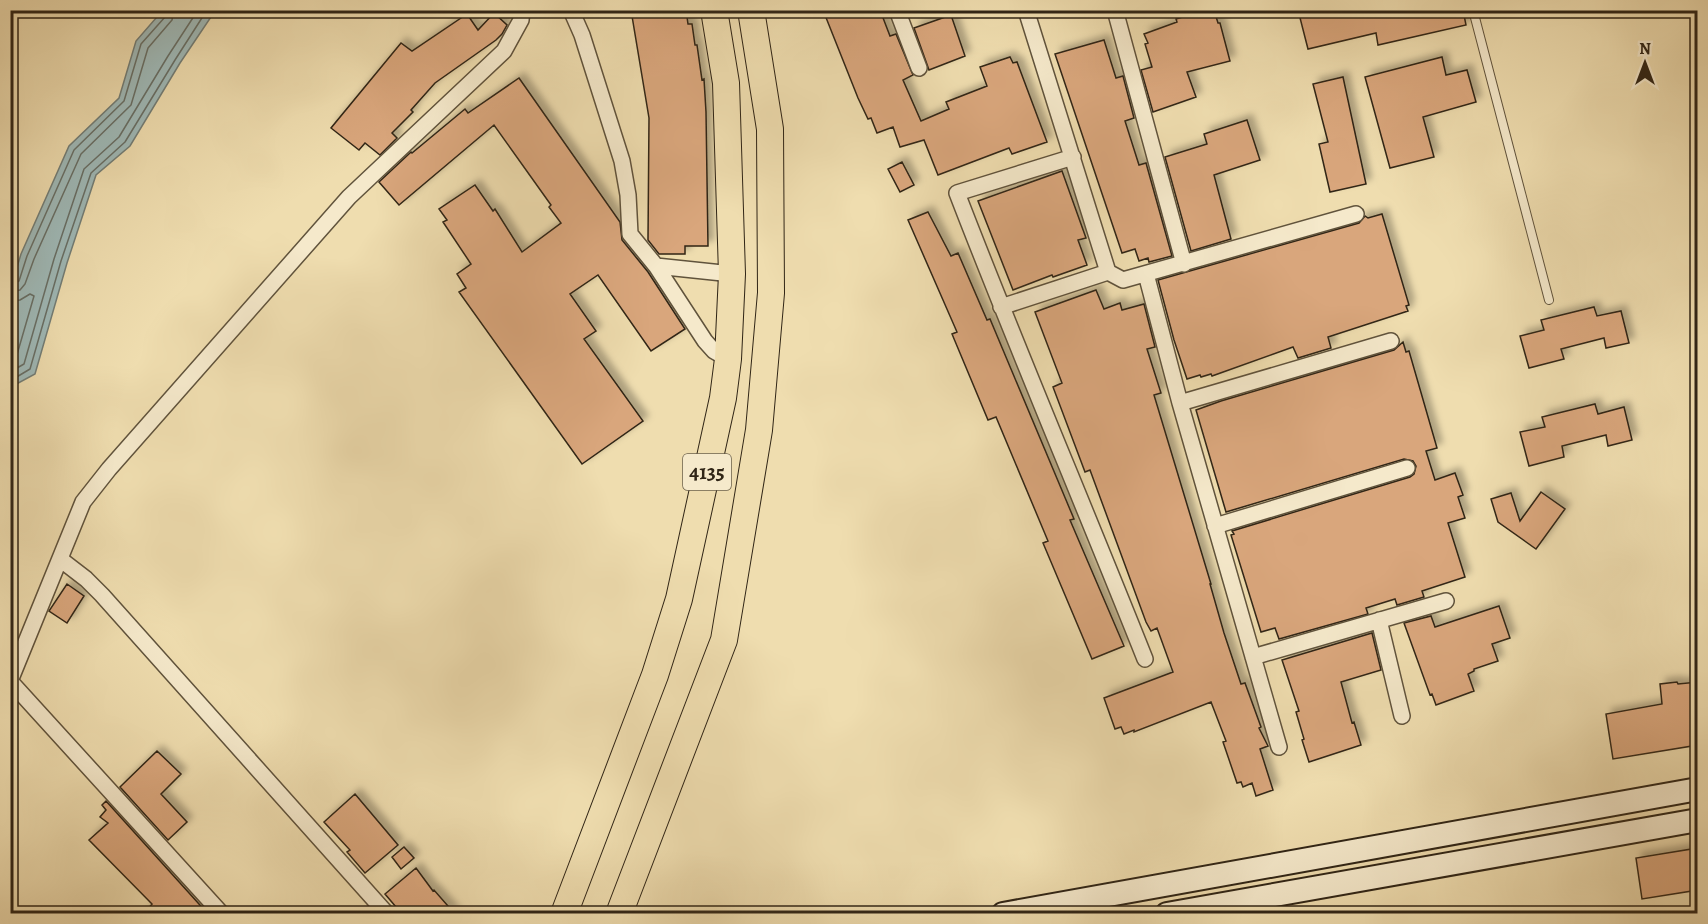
<svg xmlns="http://www.w3.org/2000/svg" width="1708" height="924" font-family="Alegreya,serif">
	<style>
		.water { fill: #9fb9b7; stroke: #737e77; stroke-width: 1.5 }
		.lines { fill: none; stroke-linecap: round; stroke-linejoin: round }
		.shore { stroke: #686f66; stroke-width: 1.5 }
		.building { fill: #d9a67c; stroke: #302516; stroke-width: 1.5; filter: url(#shadow) }
		.lane-casing { stroke: #60533c; stroke-width: 10 }
		.street-casing { stroke: #60533c; stroke-width: 18 }
		.secondary-casing { stroke: #302516; stroke-width: 26 }
		.primary-casing { stroke: #302516; stroke-width: 28 }
		.lane { stroke: #f5e9cb; stroke-width: 8 }
		.street { stroke: #f5e9cb; stroke-width: 15 }
		.secondary { stroke: #f5e9cb; stroke-width: 22 }
		.primary { stroke: #efddaf; stroke-width: 26 }
		.labels { text-anchor: middle; dominant-baseline: central; stroke-width: 5; stroke-linejoin: round; paint-order: stroke }
		.shield { fill: #f5e9cb; stroke: #6b604c; stroke-width: 1.5 }
		.shield-label { font-size: 21px; font-weight: bold; fill: #302516 }
	</style>
	<defs>
		<filter id="shadow"><feDropShadow dx="5.5" dy="-5.5" stdDeviation="3" flood-color="#0004"/></filter>
	</defs>
	<rect width="100%" height="100%" fill="#efddaf"/>
	<filter id="stains"><feTurbulence type="fractalNoise" baseFrequency=".00333" numOctaves="4"/><feColorMatrix values="0 0 0 0 .2 0 0 0 0 .09 0 0 0 0 .02 0 0 0 .5 -.17"/></filter>
	<radialGradient id="worn" r=".72"><stop offset=".6" stop-color="#630" stop-opacity="0"/><stop offset="1" stop-color="#630" stop-opacity=".3"/></radialGradient>
	<!-- water -->
	<path class="water" d="M163,10L215,11L180,63L130,146L96,175L67,263L35,374L11,387V287L21,254L69,146L119,98L136,41Z"/>
	<g class="lines">
		<!-- shore -->
		<path class="shore" d="M10,285L15,284L19,281L27,256L74,150L124,101L141,44L165,17L167,10
			M10,292L20,290L25,284L34,259L81,154L131,105L148,48L172,20L174,10
			M10,301L20,300L30,294L34,296L16,358L10,362
			M10,372L24,364L54,259L84,169L119,137L168,56L198,10
			M10,381L30,369L61,261L91,173L125,142L175,60L207,10"/>
	</g>
	<!-- building -->
	<path class="building" d="M631,10H686L688,24H692L695,45H697L702,80L704,79L706,112L708,246H685V254H659L648,240L649,118Z
		M823,10H880L890,36L896,34L913,75L903,80L921,121L949,109L946,102L987,86L980,67L1010,57L1013,63L1017,62L1047,142L1012,154L1009,148L938,175L924,140L900,147L893,127L877,133L871,118L868,119L858,98Z
		M1206,10H1214L1218,23H1220L1230,61L1187,72L1196,97L1153,112L1141,70L1152,67L1145,44L1148,43L1144,34L1177,22L1176,19Z
		M1298,10H1463L1466,25L1378,45L1376,33L1308,49Z
		M494,13L507,25L502,34L496,40L435,83L411,110L413,112L392,133L397,138L380,155L365,143L359,150L331,128L401,43L412,51L467,14L478,30Z
		M951,15L965,56L929,70L914,28Z
		M1104,40L1116,78L1123,76L1134,118L1125,121L1139,165L1146,163L1172,256L1149,262L1148,258L1139,261L1135,249L1122,253L1055,54Z
		M1442,57L1446,75L1467,70L1476,102L1423,117L1434,157L1390,168L1365,77Z
		M1343,77L1366,184L1330,192L1319,144L1328,142L1313,84Z
		M519,78L620,222L622,240L648,272L685,329L651,351L598,275L570,294L596,331L584,339L643,421L582,464L459,292L466,288L457,274L471,264L443,222L447,220L439,209L475,185L493,211L495,209L522,252L561,223L549,207L551,205L494,125L399,205L379,182L411,152L412,153L465,109L468,113Z
		M1247,120L1260,160L1214,175L1231,239L1191,251L1165,157L1207,144L1204,134Z
		M902,162L914,185L900,192L888,169Z
		M1062,171L1086,238L1078,240L1087,265L1053,277L1052,275L1013,290L978,201Z
		M928,212L951,256L958,253L987,320L990,319L1074,519L1070,520L1124,646L1092,659L1043,543L1048,541L996,417L988,420L952,334L957,332L908,220Z
		M1382,214L1409,305L1406,306L1408,311L1328,337L1331,348L1298,358L1293,347L1212,376L1211,374L1201,377L1200,375L1187,379L1174,340L1158,280L1359,223L1365,216L1368,218Z
		M1096,290L1104,309L1120,303L1122,310L1144,304L1155,347L1147,349L1161,393L1154,395L1211,584H1210L1224,633L1241,684L1245,683L1261,727L1259,728L1268,746L1260,749L1273,790L1256,796L1252,783L1243,787L1241,782L1237,783L1223,742L1226,741L1211,702L1134,732V730L1124,734L1121,727L1115,729L1104,698L1173,672L1157,628L1151,631L1146,622L1090,470L1085,472L1053,387L1062,383L1035,312Z
		M1594,307L1597,316L1621,311L1629,343L1606,348L1604,338L1561,349L1564,359L1529,368L1520,336L1544,330L1541,320Z
		M1403,342L1406,352L1409,351L1437,448L1426,451L1435,480L1455,473L1463,495L1458,497L1465,518L1448,523L1465,577L1422,591L1424,597L1397,605L1395,599L1366,608L1368,614L1279,639L1275,628L1261,632L1231,535L1234,534L1232,531L1410,477L1414,474L1416,466L1413,461L1404,459L1226,512L1196,410L1221,401L1394,350Z
		M1595,404L1598,414L1624,407L1632,440L1608,446L1606,435L1562,446L1564,457L1529,466L1520,432L1545,427L1542,417Z
		M1541,492L1565,509L1536,549L1498,522L1491,499L1511,493L1520,521Z
		M67,584L84,596L67,623L49,611Z
		M1499,606L1510,638L1492,644L1498,661L1474,669V671L1468,674L1474,691L1436,705L1432,694L1430,695L1404,623L1431,616L1435,627Z
		M1372,633L1381,670L1341,682L1352,723L1354,722L1361,745L1309,762L1302,740L1304,739L1296,712L1299,711L1282,660Z
		M1677,682L1678,684L1698,682V745L1613,759L1606,714L1662,704L1660,684Z
		M157,751L181,774L161,794L187,822L168,840L120,787Z
		M355,794L398,845L365,873L347,852L350,850L324,822Z
		M106,801L208,914H144L152,904L89,840L108,823L100,817L106,810L102,805Z
		M404,847L414,858L401,869L392,857Z
		M1698,848V890L1642,899L1636,858Z
		M416,868L433,891L434,890L455,914H402L385,894Z"/>
	<g class="lines">
		<defs>
			<path id="lane" d="M1473,10L1549,300"/>
			<path id="street" d="M571,10L582,35L622,161L628,195L630,234L656,266L705,341L714,351L728,359
				M897,10L919,68
				M1026,10L1108,272L1123,280L1356,214
				M1115,10L1184,264
				M1073,157L957,193C1017,349 1083,503 1145,659
				M656,266L732,274
				M1146,274L1180,403L1279,747
				M1001,307L1108,272
				M1180,403L1391,341
				M1215,526L1407,468
				M60,559L86,579L102,595L387,914
				M1379,620L1402,716
				M1253,657L1446,601
				M10,681L83,502L109,469L349,197L504,51L521,20L522,10
				M10,681L222,914"/>
			<path id="secondary" d="M1003,914L1698,789
				M1167,914L1698,820"/>
			<path id="primary" d="M564,914L655,675L679,599L723,398L728,359L732,274L726,83L714,10
				M619,914L724,640L759,430L771,293L770,129L751,10"/>
		</defs>
		<!-- lane casing -->
		<use href="#lane" class="lane-casing"/>
		<!-- street casing -->
		<use href="#street" class="street-casing"/>
		<!-- secondary casing -->
		<use href="#secondary" class="secondary-casing"/>
		<!-- primary casing -->
		<use href="#primary" class="primary-casing"/>
		<!-- lane -->
		<use href="#lane" class="lane"/>
		<!-- street -->
		<use href="#street" class="street"/>
		<!-- secondary -->
		<use href="#secondary" class="secondary"/>
		<!-- primary -->
		<use href="#primary" class="primary"/>
	</g>
	<g class="labels">
		<!-- shield labels -->
		<rect class="shield" x="683" y="454" width="48" height="36" rx="4.5"/>
		<g class="shield-label">
			<text x="707" y="472">4135</text>
		</g>
	</g>
	<!-- margin -->
	<rect width="1708" height="924" fill="none" stroke="#efddaf" stroke-width="36"/>
	<rect x="12" y="12" width="1684" height="900" fill="none" stroke="#302516" stroke-width="3"/>
	<rect x="18" y="18" width="1672" height="888" fill="none" stroke="#302516" stroke-width="1.5"/>
	<!-- north arrow -->
	<g transform="translate(1645 63)" stroke="#f5e9cb" stroke-width="4.5" paint-order="stroke">
	<path d="M0-4.5L10 22L0 15L-10 22Z" fill="#302516"/>
	<text y="-9" font-size="16" font-weight="bold" text-anchor="middle" fill="#302516">N</text>
	</g>
	<rect width="100%" height="100%" filter="url(#stains)"/>
	<rect width="100%" height="100%" fill="url(#worn)"/>
</svg>
